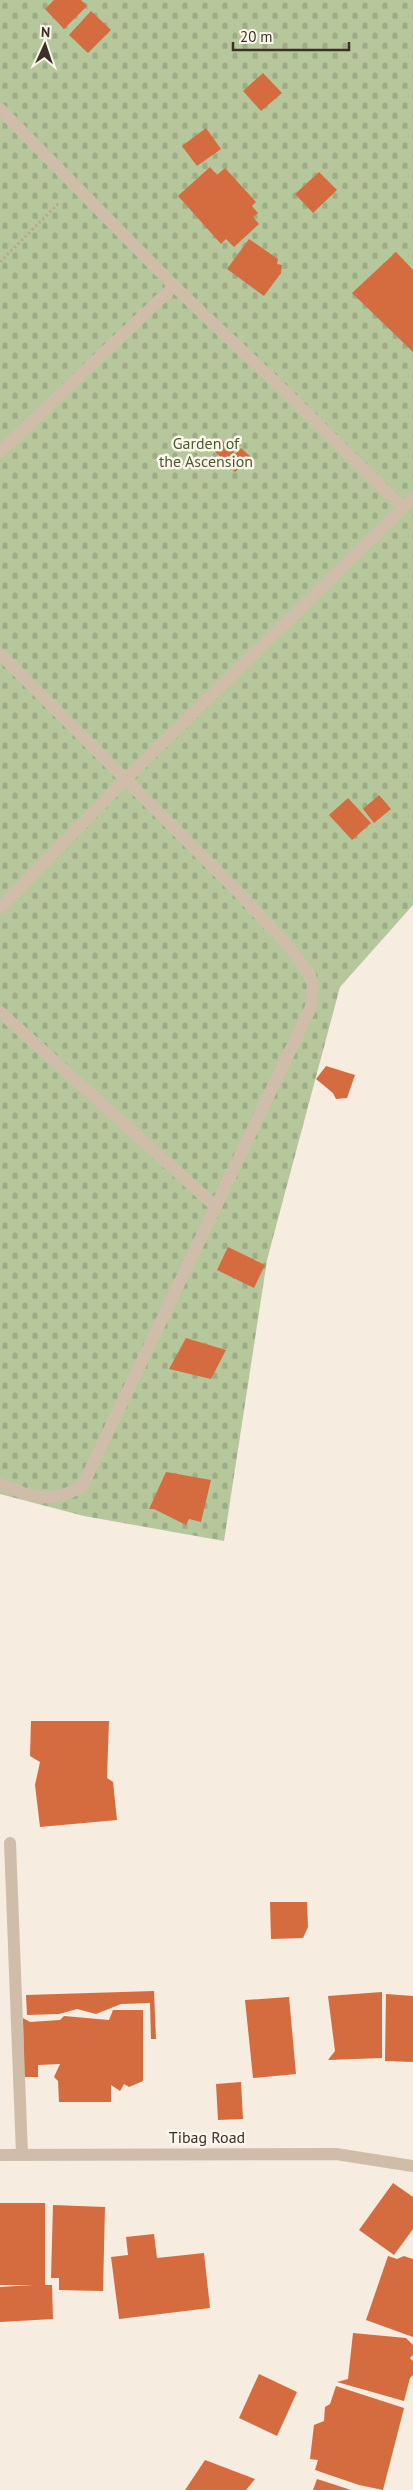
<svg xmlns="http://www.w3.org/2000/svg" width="413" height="2490" font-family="'PT Sans',sans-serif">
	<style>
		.cemetery { fill: url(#cemetery-stones) }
		.building { fill: #d46c3f }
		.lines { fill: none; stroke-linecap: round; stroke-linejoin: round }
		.path { stroke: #bca792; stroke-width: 3; stroke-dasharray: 2.5 2.5; stroke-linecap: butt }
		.service { stroke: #d0bda9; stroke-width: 12 }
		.tertiary { stroke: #d0bda9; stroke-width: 12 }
		.labels { text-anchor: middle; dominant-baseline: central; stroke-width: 5; stroke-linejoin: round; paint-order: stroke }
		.park-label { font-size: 16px; fill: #485e2a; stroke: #fcf6ed }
		.street-label { font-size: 16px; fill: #3c3029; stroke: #fcf6ed }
	</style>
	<defs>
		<pattern id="cemetery-stones" width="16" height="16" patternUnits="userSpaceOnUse" patternTransform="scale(1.25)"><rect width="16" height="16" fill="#b6c79c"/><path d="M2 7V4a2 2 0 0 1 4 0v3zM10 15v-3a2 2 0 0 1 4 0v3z" fill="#9dab86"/></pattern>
	</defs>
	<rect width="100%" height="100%" fill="#f6ecdf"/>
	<!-- cemetery -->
	<path class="cemetery" d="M0,0H413V905L340,987L267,1260L224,1541L84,1516L0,1494Z"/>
	<!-- building -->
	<path class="building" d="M54,0H81L87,6L64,29L45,9Z
		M91,11L111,30L88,53L69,35Z
		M263,73L282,93L261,111L243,91Z
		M206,128L221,149L197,166L182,146Z
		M210,167L217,175L225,168L256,202L252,206L258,213L253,217L259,224L234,247L226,239L221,244L178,196Z
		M319,172L337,190L313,213L295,194Z
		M249,239L278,259L277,264L282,265L281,273L264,296L227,269Z
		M396,252L413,270V352L352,293Z
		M222,440L226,444L229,440L241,445L225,461L212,449Z
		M241,448L251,457L235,472L226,464Z
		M379,795L391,809L374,823L363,809Z
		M348,798L371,823L352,840L329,815Z
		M326,1066L355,1075L347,1098L336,1099L333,1093L316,1079Z
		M228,1247L265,1265L254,1288L217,1270Z
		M186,1338L226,1350L211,1379L169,1369Z
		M166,1472L211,1480L201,1522L189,1519L186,1525L154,1509H149Z
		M31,1721H109L107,1778L113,1782L117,1820L40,1827L35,1785L40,1762L30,1756Z
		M270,1902H307L308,1927L303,1938L271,1939Z
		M154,1991L156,2039H151L150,2003L121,2004L96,2014L77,2009L59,2014L27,2015L26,1995Z
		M382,1992V2058L328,2060L335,2051L328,1996Z
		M386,1994L413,1996V2062L385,2061Z
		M289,1997L296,2074L253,2078L245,2000Z
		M113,2010H143V2081L129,2087L124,2084L120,2091L111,2085V2102H59L58,2081L54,2077L60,2064L38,2065V2077H24L23,2018L30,2022L60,2020L64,2016L109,2020Z
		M241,2082L243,2119L218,2120L216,2084Z
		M393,2183L413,2197V2229L394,2255L359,2230Z
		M0,2203H45V2285H52L53,2319L0,2322V2287L33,2285H0Z
		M53,2205L105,2207L103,2291L59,2290V2278H51Z
		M154,2234L157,2258L204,2253L210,2308L119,2319L111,2257L128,2255L126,2237Z
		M388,2256L397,2259L404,2256L413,2259V2337L366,2320Z
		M353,2333L406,2338L413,2345V2355L410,2358L413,2361V2375L410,2378L404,2401L337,2382L348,2379Z
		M259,2374L297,2392L277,2436L239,2418Z
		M336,2386L404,2408L383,2490L359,2485L315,2470L318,2460L310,2459L314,2425L324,2421L325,2407L330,2404Z
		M205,2460L255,2479L246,2490H185Z
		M317,2479L351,2490H313Z"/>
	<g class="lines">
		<!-- path -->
		<path class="path" d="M0,262L58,204"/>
		<!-- service -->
		<path class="service" d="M0,109L174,286L273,380L403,508L125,780L0,908
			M0,452L174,286
			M403,508L413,498
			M0,654L241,895L289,947L310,975L313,986L311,1007L82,1487C49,1504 32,1498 0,1484
			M0,1012L216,1207
			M10,1843L22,2154"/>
		<!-- tertiary -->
		<path class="tertiary" d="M0,2155L336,2154L413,2166"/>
	</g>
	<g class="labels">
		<!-- park labels -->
		<g class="park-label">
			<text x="206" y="443">Garden of<tspan x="206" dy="18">the Ascension</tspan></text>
		</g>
		<!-- street labels -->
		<g class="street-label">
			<text x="207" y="2137">Tibag Road</text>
		</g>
	</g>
	<!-- north arrow -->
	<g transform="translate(45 45) rotate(3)" stroke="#fcf6ed" stroke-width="4" paint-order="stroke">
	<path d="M0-4L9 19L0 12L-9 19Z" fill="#3c3029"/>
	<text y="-8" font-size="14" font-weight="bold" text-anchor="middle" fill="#3c3029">N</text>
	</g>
	<!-- scale -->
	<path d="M233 42v8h116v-8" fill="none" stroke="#3c3029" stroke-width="2.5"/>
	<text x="240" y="42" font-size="15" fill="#3c3029" stroke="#fcf6ed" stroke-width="4" paint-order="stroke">20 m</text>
</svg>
